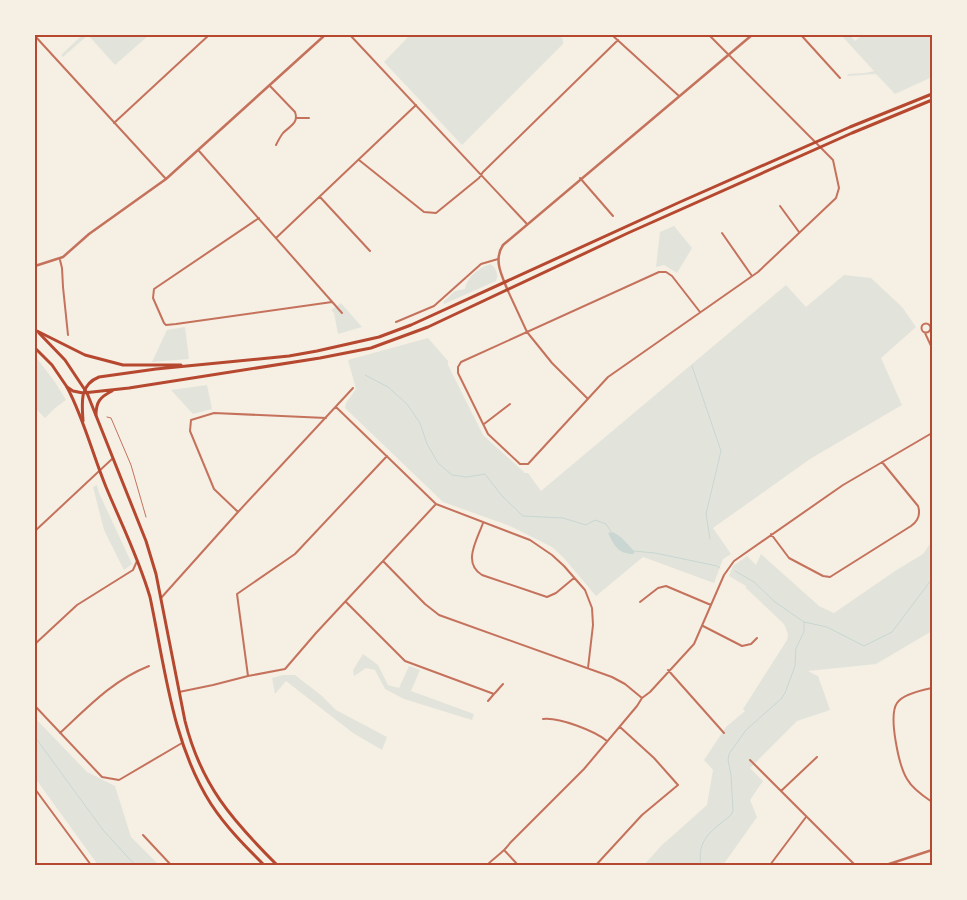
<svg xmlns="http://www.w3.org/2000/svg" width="967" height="900" font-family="Poppins,sans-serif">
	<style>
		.green { fill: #e2e4dc }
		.water { fill: #c9d6d2 }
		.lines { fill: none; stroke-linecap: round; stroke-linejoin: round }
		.stream { stroke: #c9d6d2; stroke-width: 1 }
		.service { stroke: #c5725c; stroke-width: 1 }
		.minor { stroke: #c5725c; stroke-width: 2 }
		.tertiary { stroke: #c5725c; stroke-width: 2.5 }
		.primary { stroke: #b5482f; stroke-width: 3 }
		.trunk { stroke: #b5482f; stroke-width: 3 }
		.neatline { fill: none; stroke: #b5482f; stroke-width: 2 }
	</style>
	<rect width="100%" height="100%" fill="#f6efe4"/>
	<!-- green -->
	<path class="green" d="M82,35H149L115,65L88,35L63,57L61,55Z
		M410,35H558L563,39V44L462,145L384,62Z
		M841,35H850L855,41L862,35H932V77L895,94L876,74L847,76L848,74L865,73L874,71Z
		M674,226L692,248L677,273L664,265L656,267L660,232Z
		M490,264C496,267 499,275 496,281L444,304L443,302L455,291L465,289C467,276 479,268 490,264Z
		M844,275L871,278L902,307L916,327L881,358L902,405L810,459L713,528L731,554L723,559L714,583L643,557L596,596L563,557L552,547L510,526L443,502L345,408L346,403L356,389L348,360L428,338L448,361V365L483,435L525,473H528L541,491L786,285L806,307Z
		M341,303L362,327L338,334L334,313L331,310Z
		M185,327L189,359L152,362L167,330Z
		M35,356L55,382L66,400L55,408L45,418L35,408Z
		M207,385L212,409L193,414L171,390Z
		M97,485L99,493L132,564L124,570L104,530L93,487Z
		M932,541V631L876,664L808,671L818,676L830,710L797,721L750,768L763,781L750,800L757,817L723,865H644L661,846L707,805L713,770L704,760L726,727L745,711L743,709L787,640L788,634L784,624L746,588V586L729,576L733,566L747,556L756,565L761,554L819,606L834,613L895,571L923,554Z
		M363,654L378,665L388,685L399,688L409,666L420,670L411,691L474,714L472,720L404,699L385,689L375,670L366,668L354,676L353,670Z
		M283,675H295L322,696L336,710L387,737L382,750L353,733L286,681L275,694L272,678Z
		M35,718L87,772L115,786L131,837L159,865H98L35,778Z"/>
	<!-- water -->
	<path class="water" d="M612,532C621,535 628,545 635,552L633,554C618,554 614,545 608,533Z"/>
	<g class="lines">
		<!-- stream -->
		<path class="stream" d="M692,366L721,451L706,514L710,539
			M365,375L388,387L407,404L420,423L427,444L438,463L452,475L467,477L485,474L502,496L523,516L563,518L586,525L595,520L606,524L612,533
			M634,551L655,553L717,566L720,568
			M735,571L754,582L775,602L804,622
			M35,737L103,830L135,865
			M701,865C696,839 713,830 731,815L733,811L731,775L728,760L729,754L746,730L781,699L785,693L795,666L796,648L804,632V622L827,627L864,646L892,632L932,579"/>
		<!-- service -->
		<path class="service" d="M107,417L111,418L131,465L146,517"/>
		<!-- minor -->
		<path class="minor" d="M350,35L527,224
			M612,35L679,96
			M801,35L840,78
			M35,36L166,179
			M270,86L295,112C299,123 290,126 283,133C280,137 278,141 276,145
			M297,118H309
			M114,123L209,35
			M199,151L342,313
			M359,160L424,212L436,213L479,178L483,172L618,40
			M580,178L613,216
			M320,197L370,251
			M780,206L799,232
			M259,218L154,289L153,298L164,323L166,325L176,324L332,302
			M722,233L752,276
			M276,238L416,105
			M60,260L62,268L63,287L68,335
			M508,291L527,332L552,363L587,398
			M700,312L672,276L666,272H659L461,362L458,367V373L488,434L520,464H528L608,377L758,272L836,198L839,188L833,160L709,35
			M396,322L434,306L481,264L498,259
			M921.5 328a4.5 4.5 0 1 1 9 0a4.5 4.5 0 1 1-9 0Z
			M925,333L932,348
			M336,407L436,504L530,540L552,555L564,566L585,590L592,608L593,625L588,668
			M484,424L510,404
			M237,511L214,489L190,431L191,420L214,413L326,418
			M483,523C477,540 462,563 482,575L547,597L556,593L574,578
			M35,531L112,459
			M771,534L789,558L823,576L830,577L911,526C918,521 921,515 918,506L882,462
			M383,561L425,604L439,615L612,677L625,684L642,698
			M161,598L238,512L353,388
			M346,602L405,661L494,694L488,701
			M640,602L658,588L666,586L711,605
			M703,626L742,646L751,644L757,638
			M35,644L77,605L133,570L137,561
			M668,670L724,733
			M248,676L237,594L295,554L387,456
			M932,688C922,690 903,694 897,703C888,716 899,766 907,779C912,788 923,796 932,802
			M179,692L213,685L248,676L285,669L316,633L436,504
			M495,693L503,684
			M35,706L102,777L119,780L182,743
			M543,719C559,717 595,731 607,741
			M60,733C88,707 113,680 149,666
			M750,760L855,865
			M35,789L91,865
			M781,791L817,757
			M143,835L171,865
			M505,851L518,865
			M487,865C495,857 504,852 510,843L584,769L637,706L642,698L650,692L694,644L724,575L734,561L843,485L932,433
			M596,865L642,815L678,785L654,758L620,727
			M770,865L806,817"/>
		<!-- tertiary -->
		<path class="tertiary" d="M35,266L63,257L89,234L166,179L325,35
			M508,291C502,276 493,260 503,245L752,35
			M886,865L932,850"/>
		<!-- primary -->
		<path class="primary" d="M39,333L65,360L87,393L146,541L156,574L185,721C201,785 232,820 277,865
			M67,387C84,419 92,453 106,487C121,523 139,559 150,597C165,667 172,743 211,804C226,827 245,846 264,865"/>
		<!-- trunk -->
		<path class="trunk" d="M35,330L85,355L123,365H181
			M35,348L52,365L67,387L73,391L83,393L129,388L320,358L371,348L428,327L628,233L852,133L932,100
			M96,415C96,402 100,397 112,391
			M83,421C82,403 79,385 99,377L156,369L289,356L317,351L379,337L411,325L680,202L850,127L932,94"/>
	</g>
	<!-- border -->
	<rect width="967" height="900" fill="none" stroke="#f6efe4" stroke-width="72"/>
	<rect x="36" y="36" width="895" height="828" class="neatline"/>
</svg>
